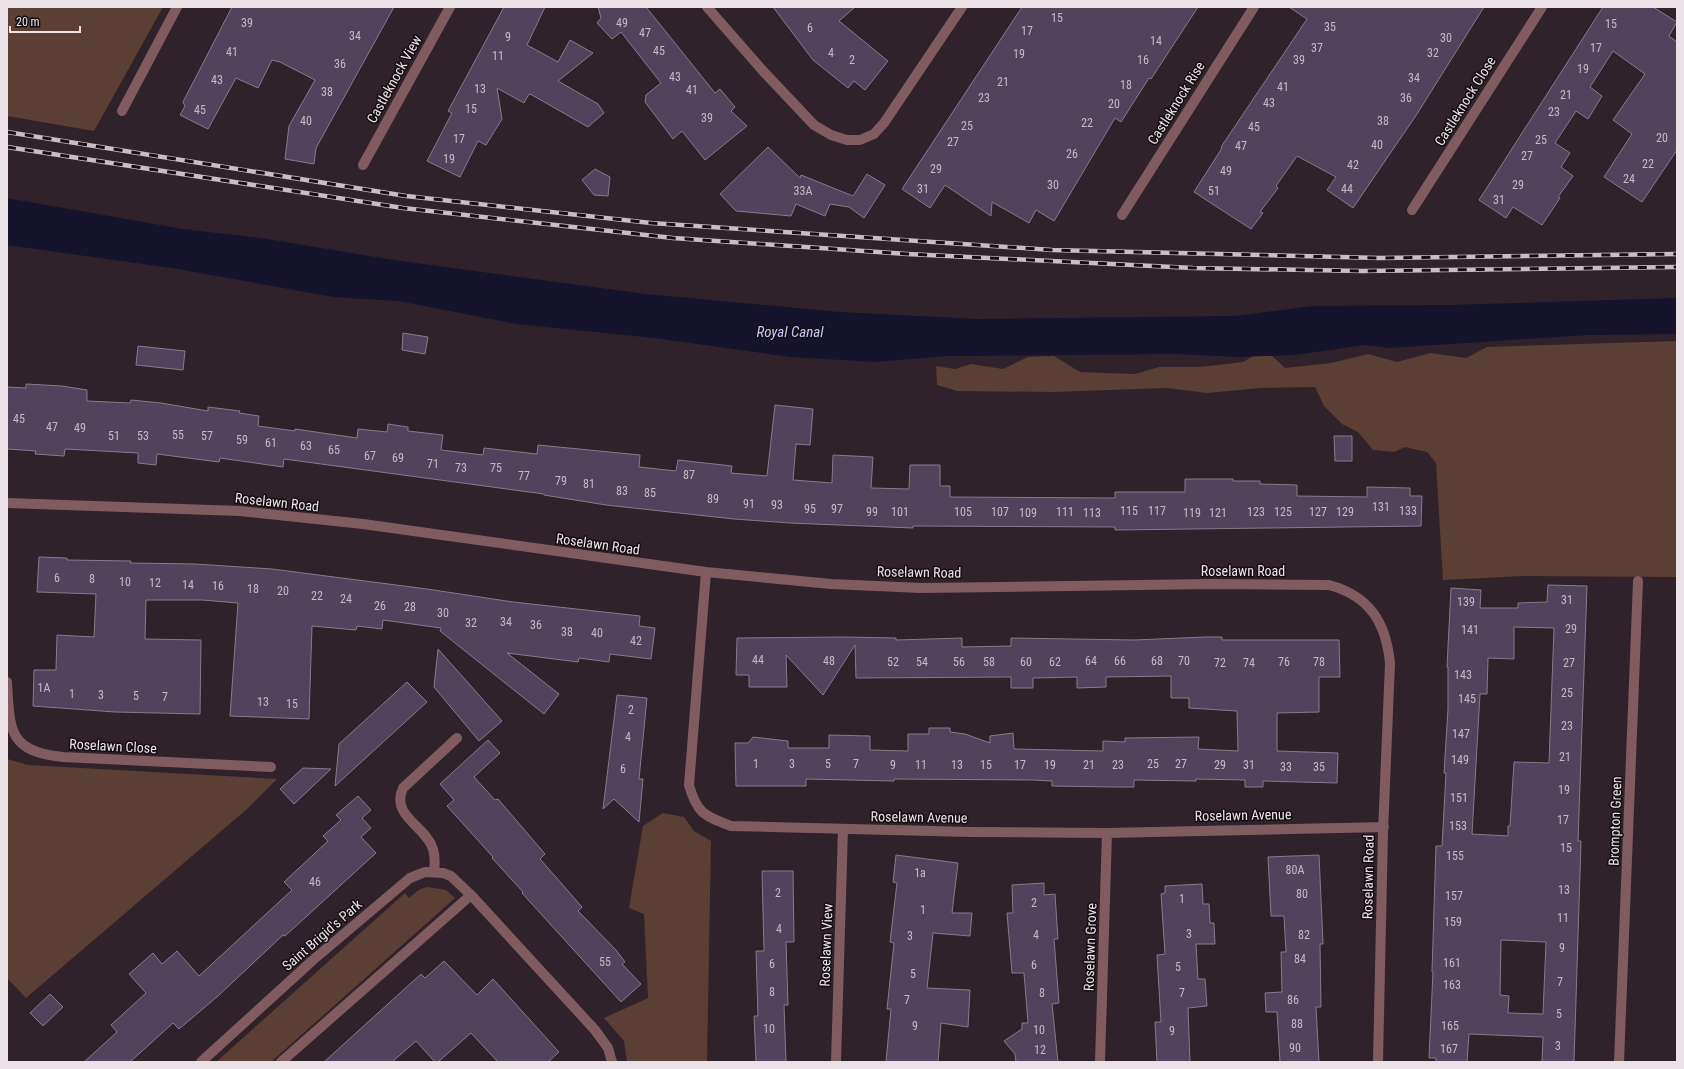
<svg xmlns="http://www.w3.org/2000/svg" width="1684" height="1069" font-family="'Roboto Condensed',sans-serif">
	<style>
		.green { fill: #5b3e34 }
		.water { fill: #15142c }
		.building { fill: #52435c; stroke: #857c8c; fill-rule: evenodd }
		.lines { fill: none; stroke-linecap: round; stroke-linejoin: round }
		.street { stroke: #805c61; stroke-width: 10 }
		.rail-casing { stroke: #c8bec4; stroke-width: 4.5 }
		.rail { stroke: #140e11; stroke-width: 3; stroke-dasharray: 9; stroke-linecap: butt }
		.labels { text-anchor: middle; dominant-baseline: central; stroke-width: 3; stroke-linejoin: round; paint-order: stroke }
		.number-label { font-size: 12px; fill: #c5bac4 }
		.street-label { font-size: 14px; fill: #ebe2e7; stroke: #140e11 }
		.water-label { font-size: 15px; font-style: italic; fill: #c6c9ff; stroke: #140e11 }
	</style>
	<rect width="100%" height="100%" fill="#30222b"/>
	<!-- green -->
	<path class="green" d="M7,7H163L94,131L7,116Z
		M1677,341V577L1522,576L1443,580L1436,463L1427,452L1405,447L1394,452L1373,450L1358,432L1342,424L1324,406L1315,387L1260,388L1207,393L1167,388L1053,392L957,391L937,385L936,366L955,369L971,364L1003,369L1028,357L1054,356L1080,372L1135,374L1159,367H1200L1243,362L1265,349L1285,368L1331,363L1368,354L1397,362L1430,353L1466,358L1487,347Z
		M7,759L28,765L277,779L247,809L26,998L7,978Z
		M663,813L684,817L694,831L711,841L707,1062H627L624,1041L604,1018L648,998L644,914L629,908L643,826Z
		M428,887L446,890L455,898L271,1062H216L405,893L409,898L420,889Z"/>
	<!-- water -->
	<path class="water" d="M7,198L183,229L268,239L394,260L646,294L840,312L977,319L1234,316L1312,306L1449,305L1677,298V334L1588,335L1390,348L1365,345L1295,355L1239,357L1176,354L947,356L875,362L790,357L654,338L517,324L398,301L333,297L178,269L7,245Z"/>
	<!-- building -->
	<path class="building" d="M232,7H394L316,148L314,164L285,159L289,126L315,80L280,62L272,60L258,88L236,78L208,129L180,115L185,106L183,102Z
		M504,7H545L527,45L558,62L570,40L593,53L558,81L598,104L604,113L588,127L532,95L529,94L524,103L497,88L502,119L486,145L478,141L460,177L427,161L452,113L448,111Z
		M598,7H646L715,93L720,89L735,107L731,111L747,126L705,160L682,131L673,139L645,102L646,95L661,83L621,32L612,39L597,23L601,18Z
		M773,7H855L839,21L888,61L865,90L854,81L848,88L813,60Z
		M1022,7H1198L1151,79L1149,78L1121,122L1115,118L1054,221L1036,210L1029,223L992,202L991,216L945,185L930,208L902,189Z
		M1289,7H1484L1417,114L1353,208L1327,190L1336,177L1297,156L1276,186L1278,188L1260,212L1263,213L1251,229L1194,192L1222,148L1221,147L1307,19Z
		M1603,7H1653L1677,22L1669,36L1677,42V150L1642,202L1604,177L1632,134L1613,120L1645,74L1613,51L1590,87L1602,96L1588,119L1576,111L1555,143L1570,153L1561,167L1573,176L1558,197L1560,198L1542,225L1513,207L1506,218L1479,200Z
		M768,147L800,178L801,175L853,196L867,174L885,185L864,218L849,207L830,204L825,216L796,204L791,216L736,211L720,194Z
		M595,169L610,177L608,196L594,195L582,180Z
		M403,333L428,337L425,354L402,350Z
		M138,346L185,351L183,370L136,365Z
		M26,384L62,386L87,390V401L130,403L131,400L161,403L208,411V407L240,411L239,413L259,416L258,426L295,431V429L357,438L358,429L387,432L388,424L408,427V431L443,435L441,450L483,455L484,448L537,454L538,445L640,455L639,467L676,471L678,460L732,466L731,473L767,476L775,405L813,409L810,445L796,444L793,480L832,483L833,455L873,457L871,488L909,489L910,465H940V486H950V497L1115,498V492H1185V479H1233V481H1260V484L1297,485V496L1367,497V487L1410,488V496H1422L1421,526L1115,530V527L913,526V528L790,523L734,519L606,505L544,495V494L284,459L283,467L220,458L219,462L157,454L156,465L138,463V453L65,449L64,456L35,454L36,451L7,449V387L26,388Z
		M1334,436H1352V461H1335Z
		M39,557L67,558V560L131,561L130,563L195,564L272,569L427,589L513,602L640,616L639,626L655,628L651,659L610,654L609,662L579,658L578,662L507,653L559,694L544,714L440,631L441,628L383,620L382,629L357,626L356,630L312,626L309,719L230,716L238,603L202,600H146L145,639L201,640L200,714L115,712L33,706L34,670H56L57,635L94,637L96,594L37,592Z
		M1548,585L1587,586L1578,841H1581L1574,1062H1542L1543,1037L1469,1034L1467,1062H1436V1058H1429L1433,972H1432L1436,846H1442L1446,773H1444L1448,709V667H1447L1451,588L1481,590L1480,608H1518V603L1547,602ZM1514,627L1554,628L1549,763L1514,762L1510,826H1508V836L1472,834L1480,694H1487L1488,658L1514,659ZM1501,940L1546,942L1543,1014L1508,1013L1509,996L1500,995Z
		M843,637L896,638V640L962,638V647L1011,646V638L1134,640L1205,637H1222V640H1339L1340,677H1319V712L1277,713V751L1338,753L1337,783L1263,781V787H1245V780L1196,779V781L1134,780V787H1114L1052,786V781L1033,780L894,779V781L806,779V786H736L735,743H748L753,737L788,741V748H829V735L870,736V750L908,751V734H929V728H950V732L965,734L990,743V736L1013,733L1014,749L1103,751V741L1125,742V738L1199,737L1198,749L1238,751L1237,711L1189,708V698H1171V676L1106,677V687L1077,688V677L1033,678V688H1011V677L856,678L855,645L823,695L786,655L787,687H749V675H736L737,638Z
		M438,649L502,721L479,741L434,687Z
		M407,682L427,702L335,786L339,744Z
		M617,695L647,698L639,779H643L639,822L614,799L603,809Z
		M488,740L500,753L474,777L495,800L498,799L545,854L540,859L582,907L578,911L616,950L625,962L622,964L641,984L621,1002L522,893L523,892L492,858L493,857L447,806L454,800L440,784Z
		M303,768L331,769L294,804L280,789Z
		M358,796L371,810L362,818L371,828L361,837L376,853L285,936L283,935L218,996L179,1029L173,1023L130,1062H84L117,1032L111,1025L146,993L129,974L153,953L162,964L177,951L199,976L292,890L284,882L328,841L323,836L341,820L336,815Z
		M896,855L958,863L952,913H972L970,936L933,933L927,988L970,990L968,1027L941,1023L938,1062H886L891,1009H887L894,943L890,942L897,883L893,882Z
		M1319,855L1323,944H1320L1321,1007H1316L1319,1062H1280L1277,1012H1266L1265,993L1282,992L1281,952H1286L1284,916H1271L1268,857Z
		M762,871H793L794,942H786L788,1005H784L786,1062H756L754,1016H758L756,951H764Z
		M1044,883V895L1055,894L1058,939H1054L1059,1003L1052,1004L1058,1062H1016L1015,1054L1004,1041L1022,1029V1023H1028L1024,973H1012L1007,913H1013L1012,885Z
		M1202,884L1203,904H1209L1210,923H1214L1215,944H1196L1198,979H1205L1207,1006L1188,1008L1190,1062H1157L1155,1022H1161L1157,955L1165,954L1161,894L1165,893V886Z
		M444,961L477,995L493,979L559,1052L548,1062H498L471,1033L438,1062H435L416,1041L392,1062H324L421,974L425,978Z
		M50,994L63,1007L43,1026L30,1013Z"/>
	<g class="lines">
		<!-- street -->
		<path class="street" d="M707,7L763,71L814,125L831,135L847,140H860L874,134L884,123L962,7
			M122,111L177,7
			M363,165L450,7
			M1412,210L1542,7
			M1122,215L1254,7
			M7,503L240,511L363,524L706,572L831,584L921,588L1210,584L1329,585C1370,596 1386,623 1390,663L1383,832L1378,1062
			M706,572L689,785C697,814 705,816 731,826L970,832L1107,833L1384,827
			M7,682C10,728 7,752 63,757L271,767
			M434,871C435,864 435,856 433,849C426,826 390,816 403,788L457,738
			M201,1062L313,960L410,878L425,872L443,873L451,876L471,895L595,1030L608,1048L612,1062
			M281,1062L471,895
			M836,1062L843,829
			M1100,1062L1107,833
			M1619,1062L1638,581"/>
		<defs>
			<path id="rail" d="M7,132L406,196L651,223L1052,250L1380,258L1677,254
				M7,147L403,208L673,238L907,254L1193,268L1362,271L1677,267"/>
		</defs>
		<!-- rail casing -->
		<use href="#rail" class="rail-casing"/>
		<!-- rail -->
		<use href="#rail" class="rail"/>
	</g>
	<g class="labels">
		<!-- number labels -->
		<g class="number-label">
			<text x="1057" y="18">15</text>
			<text x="247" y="23">39</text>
			<text x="622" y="23">49</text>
			<text x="1611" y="24">15</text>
			<text x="1330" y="27">35</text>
			<text x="810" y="28">6</text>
			<text x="1027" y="31">17</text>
			<text x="645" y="33">47</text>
			<text x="355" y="36">34</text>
			<text x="508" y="37">9</text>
			<text x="1446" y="38">30</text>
			<text x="1156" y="41">14</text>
			<text x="1317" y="48">37</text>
			<text x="1596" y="48">17</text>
			<text x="659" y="51">45</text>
			<text x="232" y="52">41</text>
			<text x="831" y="53">4</text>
			<text x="1433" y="53">32</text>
			<text x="1019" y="54">19</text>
			<text x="498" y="56">11</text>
			<text x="852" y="60">2</text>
			<text x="1143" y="60">16</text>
			<text x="1299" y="60">39</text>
			<text x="340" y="64">36</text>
			<text x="1583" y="69">19</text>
			<text x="675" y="77">43</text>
			<text x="1414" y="78">34</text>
			<text x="217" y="80">43</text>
			<text x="1003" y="82">21</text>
			<text x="1126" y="85">18</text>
			<text x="1283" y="87">41</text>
			<text x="480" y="89">13</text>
			<text x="692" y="90">41</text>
			<text x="327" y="92">38</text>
			<text x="1566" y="95">21</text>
			<text x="984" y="98">23</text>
			<text x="1406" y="98">36</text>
			<text x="1269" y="103">43</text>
			<text x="1114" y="104">20</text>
			<text x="471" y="109">15</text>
			<text x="200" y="110">45</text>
			<text x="1554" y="112">23</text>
			<text x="707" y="118">39</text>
			<text x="306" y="121">40</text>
			<text x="1383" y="121">38</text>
			<text x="1087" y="123">22</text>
			<text x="967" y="126">25</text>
			<text x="1254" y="127">45</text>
			<text x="1662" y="138">20</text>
			<text x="459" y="139">17</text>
			<text x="1541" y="140">25</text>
			<text x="953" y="142">27</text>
			<text x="1377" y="145">40</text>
			<text x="1241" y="146">47</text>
			<text x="1072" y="154">26</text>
			<text x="1527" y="156">27</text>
			<text x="449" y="159">19</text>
			<text x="1648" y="164">22</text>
			<text x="1353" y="165">42</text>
			<text x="936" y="169">29</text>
			<text x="1226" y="171">49</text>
			<text x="1629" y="179">24</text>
			<text x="1053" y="185">30</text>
			<text x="1518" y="185">29</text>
			<text x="923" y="189">31</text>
			<text x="1347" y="189">44</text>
			<text x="803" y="191">33A</text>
			<text x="1214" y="191">51</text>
			<text x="1499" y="200">31</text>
			<text x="19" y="419">45</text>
			<text x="52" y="427">47</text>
			<text x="80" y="428">49</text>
			<text x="178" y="435">55</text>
			<text x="114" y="436">51</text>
			<text x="143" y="436">53</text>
			<text x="207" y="436">57</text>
			<text x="242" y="440">59</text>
			<text x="271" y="443">61</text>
			<text x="306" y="446">63</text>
			<text x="334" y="450">65</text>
			<text x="370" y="456">67</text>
			<text x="398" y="458">69</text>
			<text x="433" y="464">71</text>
			<text x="461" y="468">73</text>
			<text x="496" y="468">75</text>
			<text x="689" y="475">87</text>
			<text x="524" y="476">77</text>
			<text x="561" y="481">79</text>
			<text x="589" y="484">81</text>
			<text x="622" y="491">83</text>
			<text x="650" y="493">85</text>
			<text x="713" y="499">89</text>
			<text x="749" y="504">91</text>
			<text x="777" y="505">93</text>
			<text x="1381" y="507">131</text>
			<text x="810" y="509">95</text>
			<text x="837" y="509">97</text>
			<text x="1129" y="511">115</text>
			<text x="1157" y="511">117</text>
			<text x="1408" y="511">133</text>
			<text x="872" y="512">99</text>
			<text x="900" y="512">101</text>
			<text x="963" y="512">105</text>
			<text x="1000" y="512">107</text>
			<text x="1065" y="512">111</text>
			<text x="1256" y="512">123</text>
			<text x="1283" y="512">125</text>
			<text x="1318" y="512">127</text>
			<text x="1345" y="512">129</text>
			<text x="1028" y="513">109</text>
			<text x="1092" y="513">113</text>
			<text x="1192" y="513">119</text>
			<text x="1218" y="513">121</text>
			<text x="57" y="578">6</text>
			<text x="92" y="579">8</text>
			<text x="125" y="582">10</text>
			<text x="155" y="583">12</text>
			<text x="188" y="585">14</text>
			<text x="218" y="586">16</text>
			<text x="253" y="589">18</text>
			<text x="283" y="591">20</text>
			<text x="317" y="596">22</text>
			<text x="346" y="599">24</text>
			<text x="1567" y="600">31</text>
			<text x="1466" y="602">139</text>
			<text x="380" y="606">26</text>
			<text x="410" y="607">28</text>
			<text x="443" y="613">30</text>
			<text x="506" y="622">34</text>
			<text x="471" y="623">32</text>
			<text x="536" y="625">36</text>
			<text x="1571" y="629">29</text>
			<text x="1470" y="630">141</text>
			<text x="567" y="632">38</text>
			<text x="597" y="633">40</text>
			<text x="636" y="641">42</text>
			<text x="758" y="660">44</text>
			<text x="829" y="661">48</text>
			<text x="1091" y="661">64</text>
			<text x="1120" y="661">66</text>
			<text x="1157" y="661">68</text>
			<text x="1184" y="661">70</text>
			<text x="893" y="662">52</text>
			<text x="922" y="662">54</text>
			<text x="959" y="662">56</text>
			<text x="989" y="662">58</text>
			<text x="1026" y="662">60</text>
			<text x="1055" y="662">62</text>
			<text x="1284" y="662">76</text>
			<text x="1319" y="662">78</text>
			<text x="1220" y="663">72</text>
			<text x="1249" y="663">74</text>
			<text x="1569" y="663">27</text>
			<text x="1463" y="675">143</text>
			<text x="44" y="688">1A</text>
			<text x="1567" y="693">25</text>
			<text x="72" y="694">1</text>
			<text x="101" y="695">3</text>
			<text x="136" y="696">5</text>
			<text x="165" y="697">7</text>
			<text x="1467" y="699">145</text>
			<text x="263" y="702">13</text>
			<text x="292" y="704">15</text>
			<text x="631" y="710">2</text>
			<text x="1567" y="726">23</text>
			<text x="1461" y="734">147</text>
			<text x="628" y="737">4</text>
			<text x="1565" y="757">21</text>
			<text x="1460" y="760">149</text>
			<text x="756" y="764">1</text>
			<text x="792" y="764">3</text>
			<text x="828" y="764">5</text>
			<text x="856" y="764">7</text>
			<text x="1153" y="764">25</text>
			<text x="1181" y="764">27</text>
			<text x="893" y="765">9</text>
			<text x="921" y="765">11</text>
			<text x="957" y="765">13</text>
			<text x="986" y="765">15</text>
			<text x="1020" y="765">17</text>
			<text x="1050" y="765">19</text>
			<text x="1089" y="765">21</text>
			<text x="1118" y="765">23</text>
			<text x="1220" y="765">29</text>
			<text x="1249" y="765">31</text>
			<text x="1286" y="767">33</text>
			<text x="1319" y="767">35</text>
			<text x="623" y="769">6</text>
			<text x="1564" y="790">19</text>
			<text x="1459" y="798">151</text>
			<text x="1563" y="820">17</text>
			<text x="1458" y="826">153</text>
			<text x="1566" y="848">15</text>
			<text x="1455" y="856">155</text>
			<text x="1295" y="870">80A</text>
			<text x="920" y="873">1a</text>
			<text x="315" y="882">46</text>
			<text x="1564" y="890">13</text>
			<text x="778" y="893">2</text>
			<text x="1302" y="894">80</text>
			<text x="1454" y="896">157</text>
			<text x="1182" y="899">1</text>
			<text x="1034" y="903">2</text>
			<text x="923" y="910">1</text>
			<text x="1563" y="918">11</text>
			<text x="1453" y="922">159</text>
			<text x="779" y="929">4</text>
			<text x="1189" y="934">3</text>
			<text x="1036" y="935">4</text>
			<text x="1304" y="935">82</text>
			<text x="910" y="936">3</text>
			<text x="1562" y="948">9</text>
			<text x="1300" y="959">84</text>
			<text x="605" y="962">55</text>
			<text x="1452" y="963">161</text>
			<text x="772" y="964">6</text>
			<text x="1034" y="965">6</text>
			<text x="1178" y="967">5</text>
			<text x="913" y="974">5</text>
			<text x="1560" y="982">7</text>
			<text x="1452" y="985">163</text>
			<text x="772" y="992">8</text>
			<text x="1042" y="993">8</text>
			<text x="1182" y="993">7</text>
			<text x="907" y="1000">7</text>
			<text x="1293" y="1000">86</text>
			<text x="1559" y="1014">5</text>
			<text x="1297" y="1024">88</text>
			<text x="915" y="1026">9</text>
			<text x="1450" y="1026">165</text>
			<text x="769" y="1029">10</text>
			<text x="1039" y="1030">10</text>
			<text x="1172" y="1031">9</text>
			<text x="1558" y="1046">3</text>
			<text x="1295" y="1048">90</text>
			<text x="1449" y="1049">167</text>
			<text x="1040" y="1050">12</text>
		</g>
		<!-- street labels -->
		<g class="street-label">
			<text transform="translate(394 79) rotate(-61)">Castleknock View</text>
			<text transform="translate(1465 101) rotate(-58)">Castleknock Close</text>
			<text transform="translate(1176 103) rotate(-58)">Castleknock Rise</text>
			<text transform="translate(277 502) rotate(6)">Roselawn Road</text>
			<text transform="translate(598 544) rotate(8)">Roselawn Road</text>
			<text x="1243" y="571">Roselawn Road</text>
			<text transform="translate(919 572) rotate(1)">Roselawn Road</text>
			<text transform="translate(113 746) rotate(3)">Roselawn Close</text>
			<text transform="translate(1243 815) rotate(-1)">Roselawn Avenue</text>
			<text transform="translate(919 817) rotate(1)">Roselawn Avenue</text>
			<text transform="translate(1615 821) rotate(-88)">Brompton Green</text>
			<text transform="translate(1368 877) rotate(-89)">Roselawn Road</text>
			<text transform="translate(322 935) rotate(-41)">Saint Brigid's Park</text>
			<text transform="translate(826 945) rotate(-88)">Roselawn View</text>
			<text transform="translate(1090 947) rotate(-88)">Roselawn Grove</text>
		</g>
		<!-- water labels -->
		<g class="water-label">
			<text x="790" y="332">Royal Canal</text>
		</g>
	</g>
	<!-- border -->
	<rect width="1684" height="1069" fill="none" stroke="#ebe2e7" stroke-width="16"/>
	<!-- scale -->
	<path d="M10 26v6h70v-6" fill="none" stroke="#ebe2e7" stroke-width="2"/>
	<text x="16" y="26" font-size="12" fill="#ebe2e7" stroke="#140e11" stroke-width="3" paint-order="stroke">20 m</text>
</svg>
